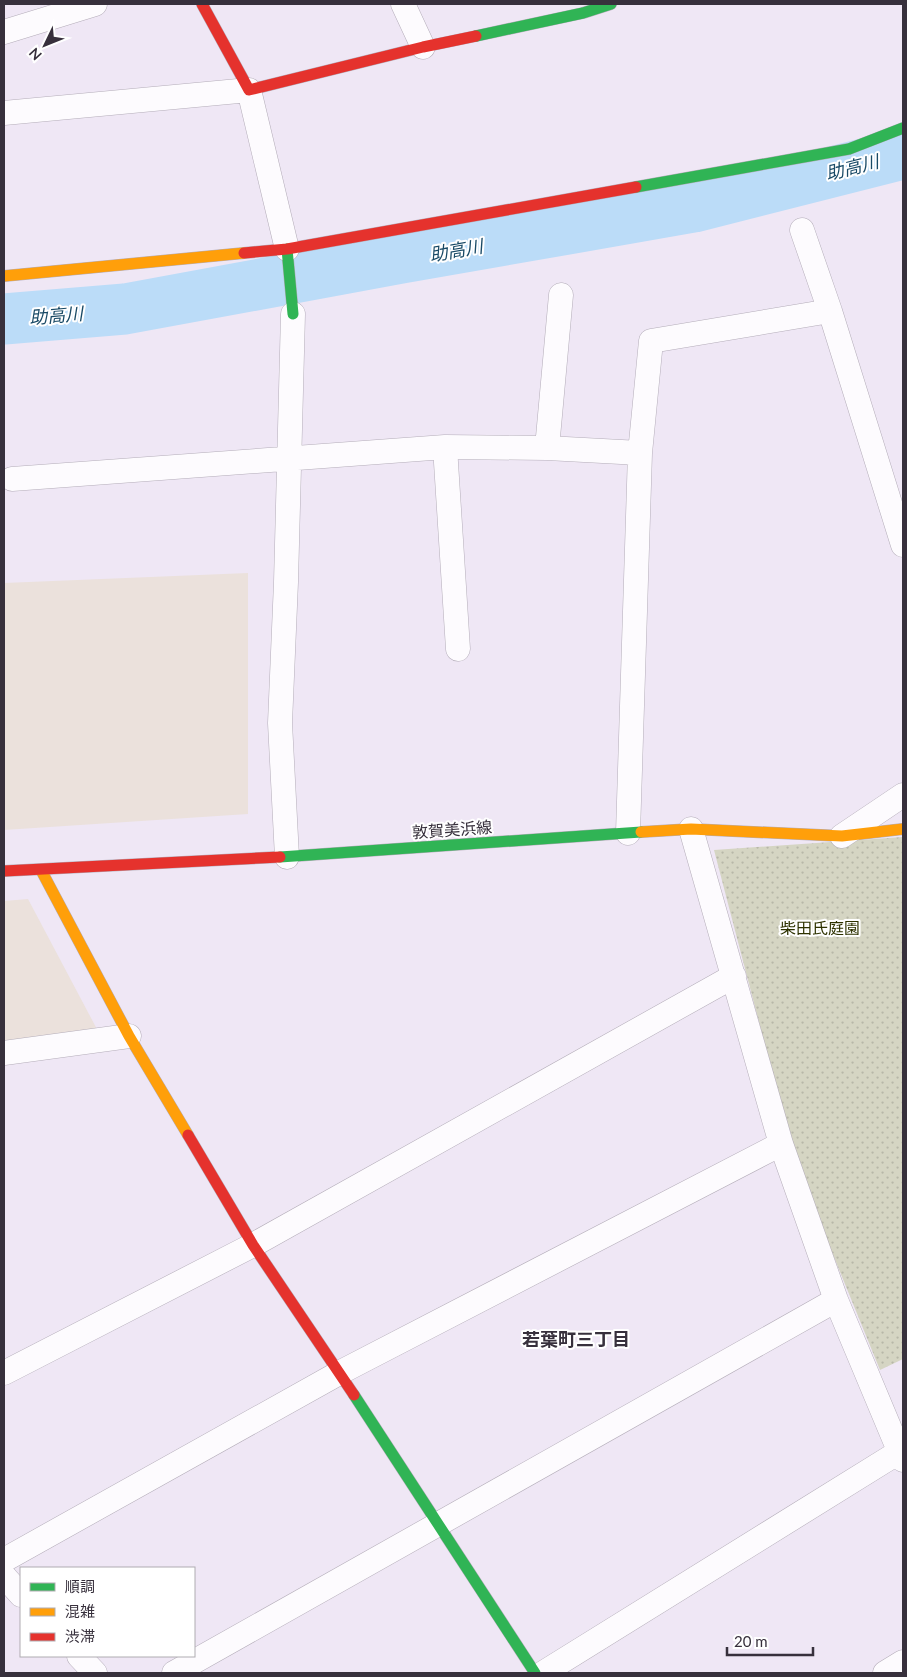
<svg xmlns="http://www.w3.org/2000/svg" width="907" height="1677" font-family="Lato,'Noto Sans JP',sans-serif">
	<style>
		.commercial { fill: #ebe1dc }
		.green { fill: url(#green-dots) }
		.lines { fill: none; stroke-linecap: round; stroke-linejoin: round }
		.river { stroke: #bbdcf8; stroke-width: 51 }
		.street-casing { stroke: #b4adb9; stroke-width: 25 }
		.fast-casing { stroke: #b4adb9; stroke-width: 12 }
		.slow-casing { stroke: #b4adb9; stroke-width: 12 }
		.jam-casing { stroke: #b4adb9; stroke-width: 12 }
		.street { stroke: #fdfbfe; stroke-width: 24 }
		.fast { stroke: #30b455; stroke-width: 11 }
		.slow { stroke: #ff9f0a; stroke-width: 11 }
		.jam { stroke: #e5322d; stroke-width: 11 }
		.labels { text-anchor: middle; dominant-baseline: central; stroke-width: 4; stroke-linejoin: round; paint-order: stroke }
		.street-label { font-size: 16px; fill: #37303c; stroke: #fff }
		.park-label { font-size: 16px; fill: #2e3200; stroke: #fff }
		.water-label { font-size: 18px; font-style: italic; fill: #194a66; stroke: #fff }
		.neighbourhood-label { font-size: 18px; font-weight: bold; fill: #37303c; stroke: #fff }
	</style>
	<defs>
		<pattern id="green-dots" width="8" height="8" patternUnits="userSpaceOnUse" patternTransform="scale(1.25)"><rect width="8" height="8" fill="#d5d5c3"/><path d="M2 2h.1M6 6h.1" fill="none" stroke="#b7b7a8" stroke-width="1.8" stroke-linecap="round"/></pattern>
	</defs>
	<rect width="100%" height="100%" fill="#efe7f5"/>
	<!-- commercial -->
	<path class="commercial" d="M248,573V814L4,830V583Z
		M28,899L99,1033L4,1041V901Z"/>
	<!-- green -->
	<path class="green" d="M903,837V1359L880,1370L796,1164L714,850Z"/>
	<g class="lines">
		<!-- river -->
		<path class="river" d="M4,319L125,309L402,258L694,207L903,154"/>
		<defs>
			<path id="street" d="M403,4L423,47
				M4,32L95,4
				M4,113L249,90L287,249
				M802,230L830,311L903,545
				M445,447L458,649
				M547,448L561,295
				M12,479L445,447L547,448L640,453
				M691,829L781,1144L836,1300L903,1460
				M628,833L640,453L651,341L830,311
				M842,836L903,795
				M287,857L280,723L286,582L293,314
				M4,1053L129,1036
				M4,1373L253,1245L734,976
				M4,1560L339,1373L781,1144
				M4,1576L21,1595
				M79,1656L95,1673
				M174,1673L836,1300
				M543,1673L899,1452
				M885,1673L903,1662"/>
			<path id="fast" d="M476,36L583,13L611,4
				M636,187L849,149L903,128
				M287,249L293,314
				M280,857L641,832
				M354,1395L535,1673"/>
			<path id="slow" d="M4,276L244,253
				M641,832L691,829L842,836L903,829
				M41,870L129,1036L188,1135"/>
			<path id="jam" d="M202,4L249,90L423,47L476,36
				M244,253L287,249L636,187
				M4,871L280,857
				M188,1135L253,1245L354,1395"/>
		</defs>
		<!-- street casing -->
		<use href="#street" class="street-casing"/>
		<!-- fast casing -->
		<use href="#fast" class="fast-casing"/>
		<!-- slow casing -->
		<use href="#slow" class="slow-casing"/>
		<!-- jam casing -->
		<use href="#jam" class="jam-casing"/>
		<!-- street -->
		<use href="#street" class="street"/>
		<!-- fast -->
		<use href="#fast" class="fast"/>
		<!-- slow -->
		<use href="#slow" class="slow"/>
		<!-- jam -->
		<use href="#jam" class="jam"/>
	</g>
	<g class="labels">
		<!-- street labels -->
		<g class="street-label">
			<text transform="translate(452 829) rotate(-4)">敦賀美浜線</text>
		</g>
		<!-- park labels -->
		<g class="park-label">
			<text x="820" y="927">柴田氏庭園</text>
		</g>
		<!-- water labels -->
		<g class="water-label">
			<text transform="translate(852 167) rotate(-14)">助高川</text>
			<text transform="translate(456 250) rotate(-10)">助高川</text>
			<text transform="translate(56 315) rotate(-5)">助高川</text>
		</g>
		<!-- neighbourhood labels -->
		<g class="neighbourhood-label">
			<text x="576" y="1339">若葉町三丁目</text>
		</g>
	</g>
	<!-- border -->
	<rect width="907" height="1677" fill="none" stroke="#37303c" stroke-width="10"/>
	<!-- legend -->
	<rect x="20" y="1567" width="175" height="90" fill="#ffffff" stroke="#afacb1"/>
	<rect x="30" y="1583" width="25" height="8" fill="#30b455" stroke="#afacb1"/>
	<text x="65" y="1592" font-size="15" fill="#37303c">順調</text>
	<rect x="30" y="1608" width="25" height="8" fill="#ff9f0a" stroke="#afacb1"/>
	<text x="65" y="1617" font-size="15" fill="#37303c">混雑</text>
	<rect x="30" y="1633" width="25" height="8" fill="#e5322d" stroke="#afacb1"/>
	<text x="65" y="1642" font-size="15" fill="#37303c">渋滞</text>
	<!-- north arrow -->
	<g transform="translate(45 45) rotate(227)" stroke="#ffffff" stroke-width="4" paint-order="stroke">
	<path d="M0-4L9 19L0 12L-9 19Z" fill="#37303c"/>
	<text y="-8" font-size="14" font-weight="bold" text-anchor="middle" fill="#37303c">N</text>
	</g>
	<!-- scale -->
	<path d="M727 1647v8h86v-8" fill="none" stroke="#37303c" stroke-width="2.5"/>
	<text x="734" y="1647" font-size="15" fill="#37303c" stroke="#ffffff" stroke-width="4" paint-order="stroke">20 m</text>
</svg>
